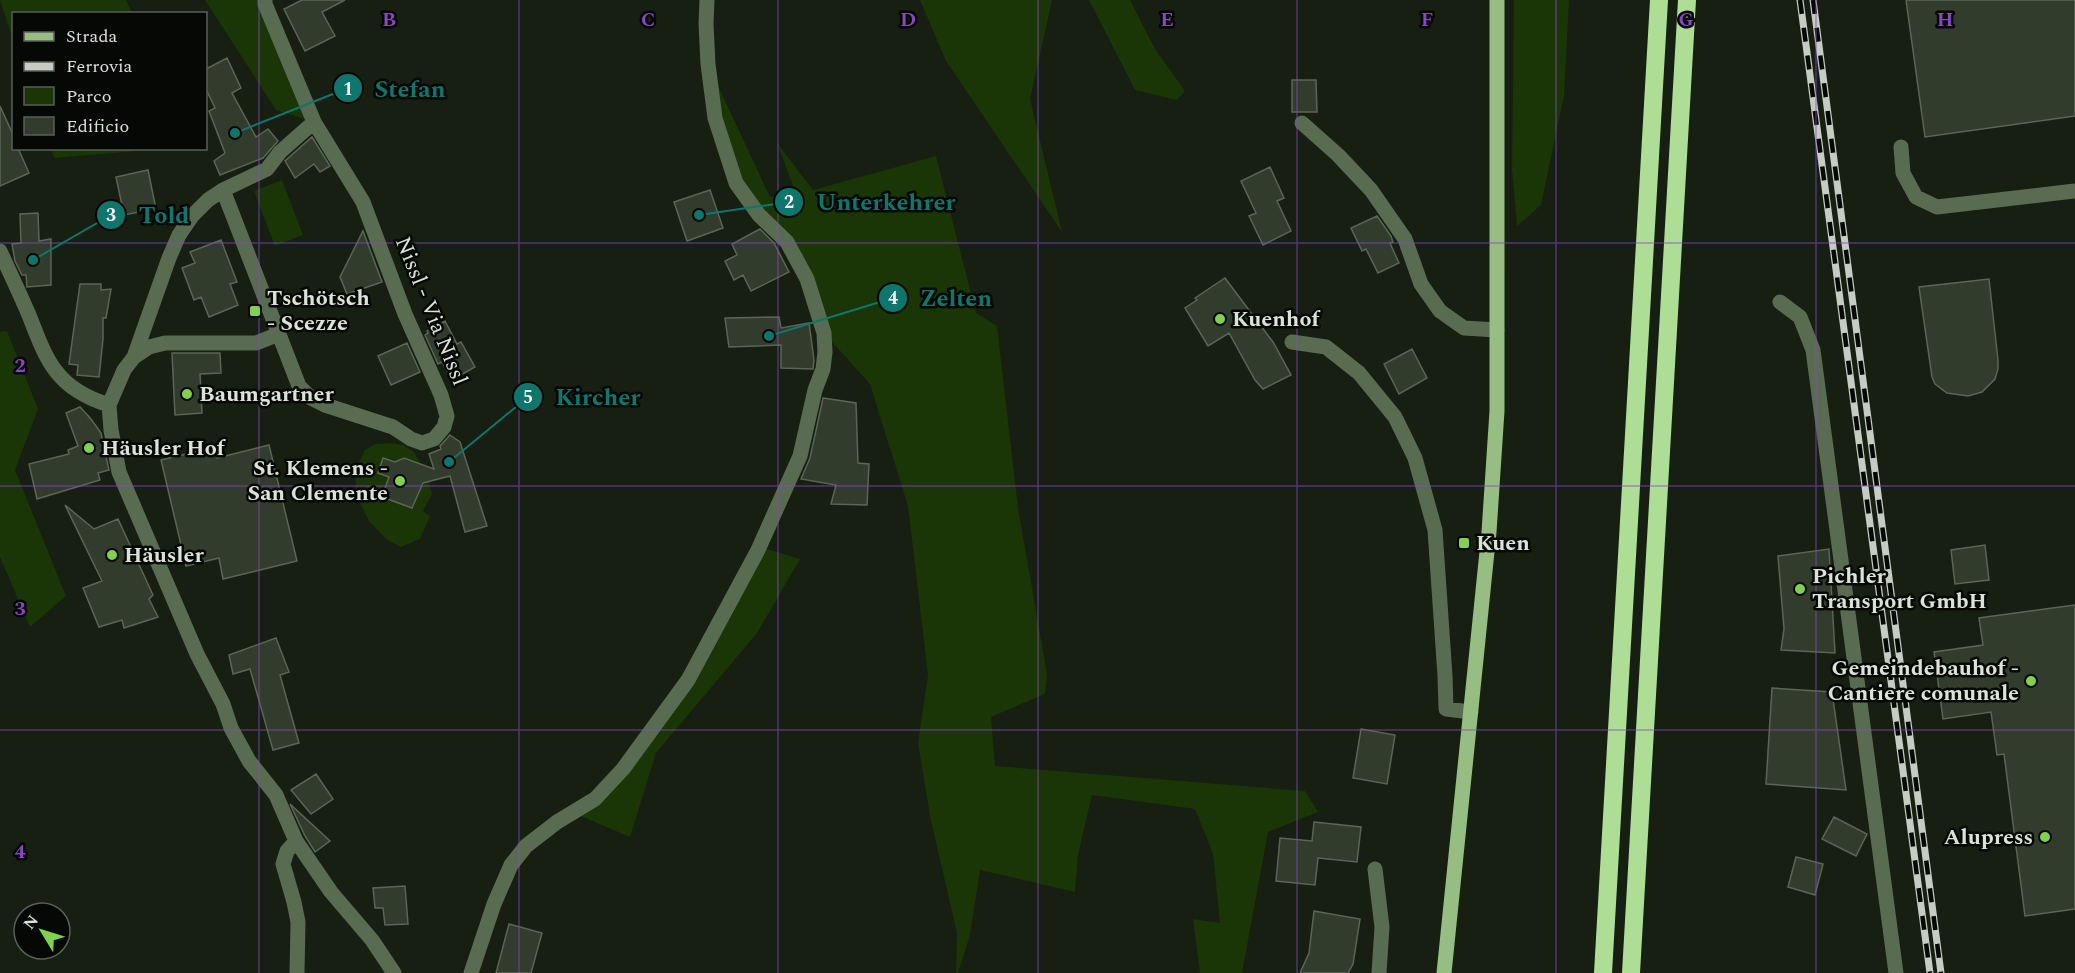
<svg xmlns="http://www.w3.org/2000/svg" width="2075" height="973" font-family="Spectral,serif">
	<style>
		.green { fill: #1a3506 }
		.building { fill: #323c2d; stroke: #5b6556; stroke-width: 1.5 }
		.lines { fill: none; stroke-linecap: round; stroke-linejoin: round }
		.minor { stroke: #596b50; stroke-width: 15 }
		.major { stroke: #96bd82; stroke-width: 15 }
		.highway { stroke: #aedd96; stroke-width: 18 }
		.rail-casing { stroke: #c5ccc2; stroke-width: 7 }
		.rail { stroke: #050804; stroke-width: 4.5; stroke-dasharray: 14; stroke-linecap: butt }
		.grid { fill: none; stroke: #8947c3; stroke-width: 1.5; stroke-opacity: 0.55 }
		.poi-dot { fill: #81d050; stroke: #050804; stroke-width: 2 }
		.labels { text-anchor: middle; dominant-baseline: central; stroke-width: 5; stroke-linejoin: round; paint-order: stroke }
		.poi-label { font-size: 22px; font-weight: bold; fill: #dbe2d8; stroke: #050804; text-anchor: start }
		.street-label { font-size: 22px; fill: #dbe2d8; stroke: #050804 }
		.grid-label { font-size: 20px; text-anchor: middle; font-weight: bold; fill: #8947c3; stroke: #050804; stroke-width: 5; stroke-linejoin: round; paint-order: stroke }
		.leader { fill: none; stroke: #0f766e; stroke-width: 2 }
		.callout-dot { fill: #0f766e; stroke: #050804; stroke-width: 2 }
		.mark-label { font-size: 18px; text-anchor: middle; font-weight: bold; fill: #fff }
		.callout-label { font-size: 24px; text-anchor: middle; font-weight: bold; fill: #0f766e; stroke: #050804; stroke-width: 5; stroke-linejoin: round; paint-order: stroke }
	</style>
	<rect width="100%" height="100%" fill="#161f12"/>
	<!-- green -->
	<path class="green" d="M0,0H126L132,13L14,14L13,39Z
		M205,0H265L314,122L276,110Z
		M920,0H1052L1030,99L1062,232L946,61Z
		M1089,0H1130L1155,49L1185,91L1177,100L1135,90Z
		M1514,0H1569L1564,96L1541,205L1517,226L1512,169Z
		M708,64L770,197L795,191L777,143L813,190L936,156L976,313L997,326L1018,508L1047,674L1045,694L991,717L995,766L1305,791L1318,812L1268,832L1242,973H1200L1193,919L1220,923L1213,854L1195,809L1092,795L1078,855L1075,892L980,870L970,935L958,973H956L957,933L931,821L918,743L928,675L908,506L870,384L824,333L807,279L736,183Z
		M51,148H161V149L54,158Z
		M282,180L303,235L275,246L254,191Z
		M7,331L38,409L15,470L66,596L30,627L0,557V332Z
		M390,443L403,445L414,452L428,478L432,494L423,511L430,516L420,539L401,547L386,539L369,521L356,495L355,470L365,450L375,444Z
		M754,545L800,559L757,633L656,753L630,837L576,814L611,777L677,688Z"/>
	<!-- building -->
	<path class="building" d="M302,0H345L322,12L335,36L305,51L284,9Z
		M1906,0H2075V116L1925,137Z
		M227,58L241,88L232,93L256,137L268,129L278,141L263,158L220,175L214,161L225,153L209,111L215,108L206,89V69Z
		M1292,80H1316L1317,112H1292Z
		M0,106L14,137V148H18L29,173L0,186Z
		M312,137L330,166L320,172L314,164L295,178L285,161Z
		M1270,167L1284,198L1277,201L1291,231L1263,245L1249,216L1256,213L1241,181Z
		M148,170L156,209L124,215L116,177Z
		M710,190L723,228L687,241L674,202Z
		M38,213L39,241L51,239V285L27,287L26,275H22L15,261L12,244L21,243L20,214Z
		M1377,216L1391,236L1393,242L1390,243L1399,263L1378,273L1366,249L1362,251L1351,228Z
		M760,229L774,243L789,272L751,291L743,275L734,280L725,261L737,255L732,244Z
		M363,231L382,282L347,294L340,277Z
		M221,240L237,282L230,284L238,305L209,317L201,297L194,300L182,268L195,263L190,252Z
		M1225,278L1273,342L1291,375L1263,389L1255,380L1229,333L1208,346L1185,308L1197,300L1195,298Z
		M1989,279L1998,360V369L1995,379L1982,392L1968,396L1947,393L1935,384L1932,377L1919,287Z
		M80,284H101V290L111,289L106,318H103V339L99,377L77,375L78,365L69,364Z
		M779,317L781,328L809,323L814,360L813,369L781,368V345L729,347L725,318Z
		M445,321L457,344L461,342L475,367L452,380L442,362L438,364L425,335L428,333L427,331Z
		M407,343L420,372L391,385L378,356Z
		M1412,349L1427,378L1399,394L1384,364Z
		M172,353H220L221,373L200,374L202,413L175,415Z
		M823,398L856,403L858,463L869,464L867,505L831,504L836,485L801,479L810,458Z
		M80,407L91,419L101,433L109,470L98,473L100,480L37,499L29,464L69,454L68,450L78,446L66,413Z
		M450,435L460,442L487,526L465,532L450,476L423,483L412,508L382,497L389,477L378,473L383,458L395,462L404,458L434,469L429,454L441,449L440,446Z
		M269,445L297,561L223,579L219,558L186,566L161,460L215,447L217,458Z
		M65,505L94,529L118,519L153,595L149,599L158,617L124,628L122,620L99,627L83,588L102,581Z
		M1985,545L1989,580L1955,584L1951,550Z
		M1829,549L1835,653L1781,650L1784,629L1778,556Z
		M2075,605V909L2025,916L2004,754L1997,755L1991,712L1943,719L1934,652L1983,645L1979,618Z
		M276,638L289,672L280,675L299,743L273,750L250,669L233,674L229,655Z
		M1772,688L1832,692L1846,790L1766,784Z
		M1361,729L1395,735L1387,784L1353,778Z
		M316,774L333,799L311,814L291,790Z
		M290,804L330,841L315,852L305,836Z
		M1834,817L1867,834L1856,856L1822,839Z
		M1314,822L1361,827L1357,862L1318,858L1315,885L1276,881L1280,838L1312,841Z
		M1796,857L1823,864L1815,895L1788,887Z
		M405,886L408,924L385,925L383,908H375L373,888Z
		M1314,911L1360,919L1353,964L1348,973H1300L1309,953Z
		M509,924L542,933L531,973H496Z"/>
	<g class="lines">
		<!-- minor -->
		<path class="minor" d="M265,0V4L314,122
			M1302,123L1338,155L1371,190L1405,239L1421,284L1440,311L1464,328L1497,330
			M1901,147L1903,173L1916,197L1937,207L2075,191
			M223,190L299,386L311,398L325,405L393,427L411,439L422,443L434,439L444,427L447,416L441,395L405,314L363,202L314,122L280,152L267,169L223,190L208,200L192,216L179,235L169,258L134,357L124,370L109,405L111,430L119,472L197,654L223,704L231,728L249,761L276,795L296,841L331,892L372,940L394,973
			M0,251C10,273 20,294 29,315C47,362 57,389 109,405
			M1780,302L1800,317L1813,350L1896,973
			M1292,342L1326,347L1359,373L1395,417L1415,458L1435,530L1445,676L1446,709L1471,712
			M134,357L149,347L165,343H256L279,334
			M296,841L287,851L283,864L294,902L298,922L297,973
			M1375,869L1382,927L1379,973
			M471,973L494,904L511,865L526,846L557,822L595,799L623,769L688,680L758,550L800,456L815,390L823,369L825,352L824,333L807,279L787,242L759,215L736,183L715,118L708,64L706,24L707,0"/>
		<!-- major -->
		<path class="major" d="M1444,973L1489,532L1497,411V0"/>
		<!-- highway -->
		<path class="highway" d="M1603,973L1659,0
			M1631,973L1687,0"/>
		<defs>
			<path id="rail" d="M1800,0L1930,973
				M1813,0L1941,973"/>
		</defs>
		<!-- rail casing -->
		<use href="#rail" class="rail-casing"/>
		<!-- rail -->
		<use href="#rail" class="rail"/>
	</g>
	<!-- grid -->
	<path class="grid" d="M259,0V973M519,0V973M778,0V973M1038,0V973M1297,0V973M1556,0V973M1816,0V973M0,243H2075M0,486H2075M0,730H2075"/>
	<!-- markers -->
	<g class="poi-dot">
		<rect x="249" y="305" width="12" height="12" rx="3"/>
		<circle cx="1220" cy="319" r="6"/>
		<circle cx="187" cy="394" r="6"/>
		<circle cx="89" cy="448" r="6"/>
		<circle cx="400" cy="481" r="6"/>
		<rect x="1458" y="537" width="12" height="12" rx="3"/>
		<circle cx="112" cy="555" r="6"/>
		<circle cx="1800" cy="589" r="6"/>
		<circle cx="2031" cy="681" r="6"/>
		<circle cx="2045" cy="837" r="6"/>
	</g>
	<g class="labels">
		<!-- poi labels -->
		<g class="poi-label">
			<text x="267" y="298">Tschötsch<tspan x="267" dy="25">- Scezze</tspan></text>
			<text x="1232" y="319">Kuenhof</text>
			<text x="199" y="394">Baumgartner</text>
			<text x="101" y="448">Häusler Hof</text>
			<text x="388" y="468" text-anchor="end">St. Klemens -<tspan x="388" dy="25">San Clemente</tspan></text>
			<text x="1476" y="543">Kuen</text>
			<text x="124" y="555">Häusler</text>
			<text x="1812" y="576">Pichler<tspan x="1812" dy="25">Transport GmbH</tspan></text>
			<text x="2019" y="668" text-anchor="end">Gemeindebauhof -<tspan x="2019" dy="25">Cantiere comunale</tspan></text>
			<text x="2033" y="837" text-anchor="end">Alupress</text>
		</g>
		<!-- street labels -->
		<g class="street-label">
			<text transform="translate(431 311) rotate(68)">Nissl - Via Nissl</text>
		</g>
	</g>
	<g class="grid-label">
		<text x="389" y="26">B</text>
		<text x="648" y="26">C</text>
		<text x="908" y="26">D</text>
		<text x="1167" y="26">E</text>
		<text x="1427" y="26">F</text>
		<text x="1686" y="26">G</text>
		<text x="1945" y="26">H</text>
		<text x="20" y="372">2</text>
		<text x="20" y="615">3</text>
		<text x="20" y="858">4</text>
	</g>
	<!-- callouts -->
	<path class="leader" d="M235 133L348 88M699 215L789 202M33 260L111 215M769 336L893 298M449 462L528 397"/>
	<g class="callout-dot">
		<circle cx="235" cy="133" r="6"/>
		<circle cx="699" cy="215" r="6"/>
		<circle cx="33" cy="260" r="6"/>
		<circle cx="769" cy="336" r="6"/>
		<circle cx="449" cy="462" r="6"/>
		<circle cx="348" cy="88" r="15"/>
		<circle cx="789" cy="202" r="15"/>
		<circle cx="111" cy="215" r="15"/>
		<circle cx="893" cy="298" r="15"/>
		<circle cx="528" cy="397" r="15"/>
	</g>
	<g class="mark-label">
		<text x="348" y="95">1</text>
		<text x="789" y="208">2</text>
		<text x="111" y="221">3</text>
		<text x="893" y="304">4</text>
		<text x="528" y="403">5</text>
	</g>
	<g class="callout-label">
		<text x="410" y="97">Stefan</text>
		<text x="886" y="210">Unterkehrer</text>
		<text x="164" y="223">Told</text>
		<text x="956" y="306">Zelten</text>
		<text x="598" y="405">Kircher</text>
	</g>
	<!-- legend -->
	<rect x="12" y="12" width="195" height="138" fill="#050804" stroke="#5b5f59" stroke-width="1.5"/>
	<rect x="24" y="32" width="30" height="9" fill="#96bd82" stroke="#5b5f59" stroke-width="1.5"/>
	<text x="66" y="42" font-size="18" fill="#dbe2d8">Strada</text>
	<rect x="24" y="62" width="30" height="9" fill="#c5ccc2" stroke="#5b5f59" stroke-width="1.5"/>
	<text x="66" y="72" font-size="18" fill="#dbe2d8">Ferrovia</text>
	<rect x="24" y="87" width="30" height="18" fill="#1a3506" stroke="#5b5f59" stroke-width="1.5"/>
	<text x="66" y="102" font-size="18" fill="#dbe2d8">Parco</text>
	<rect x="24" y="117" width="30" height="18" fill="#323c2d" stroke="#5b5f59" stroke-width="1.5"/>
	<text x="66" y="132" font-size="18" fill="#dbe2d8">Edificio</text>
	<!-- north arrow -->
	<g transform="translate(42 931) rotate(308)"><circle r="28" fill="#050804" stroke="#5b5f59" stroke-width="1.5"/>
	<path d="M0-4.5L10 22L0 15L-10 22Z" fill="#81d050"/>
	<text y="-9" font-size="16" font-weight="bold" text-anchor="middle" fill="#dbe2d8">N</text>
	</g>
</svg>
